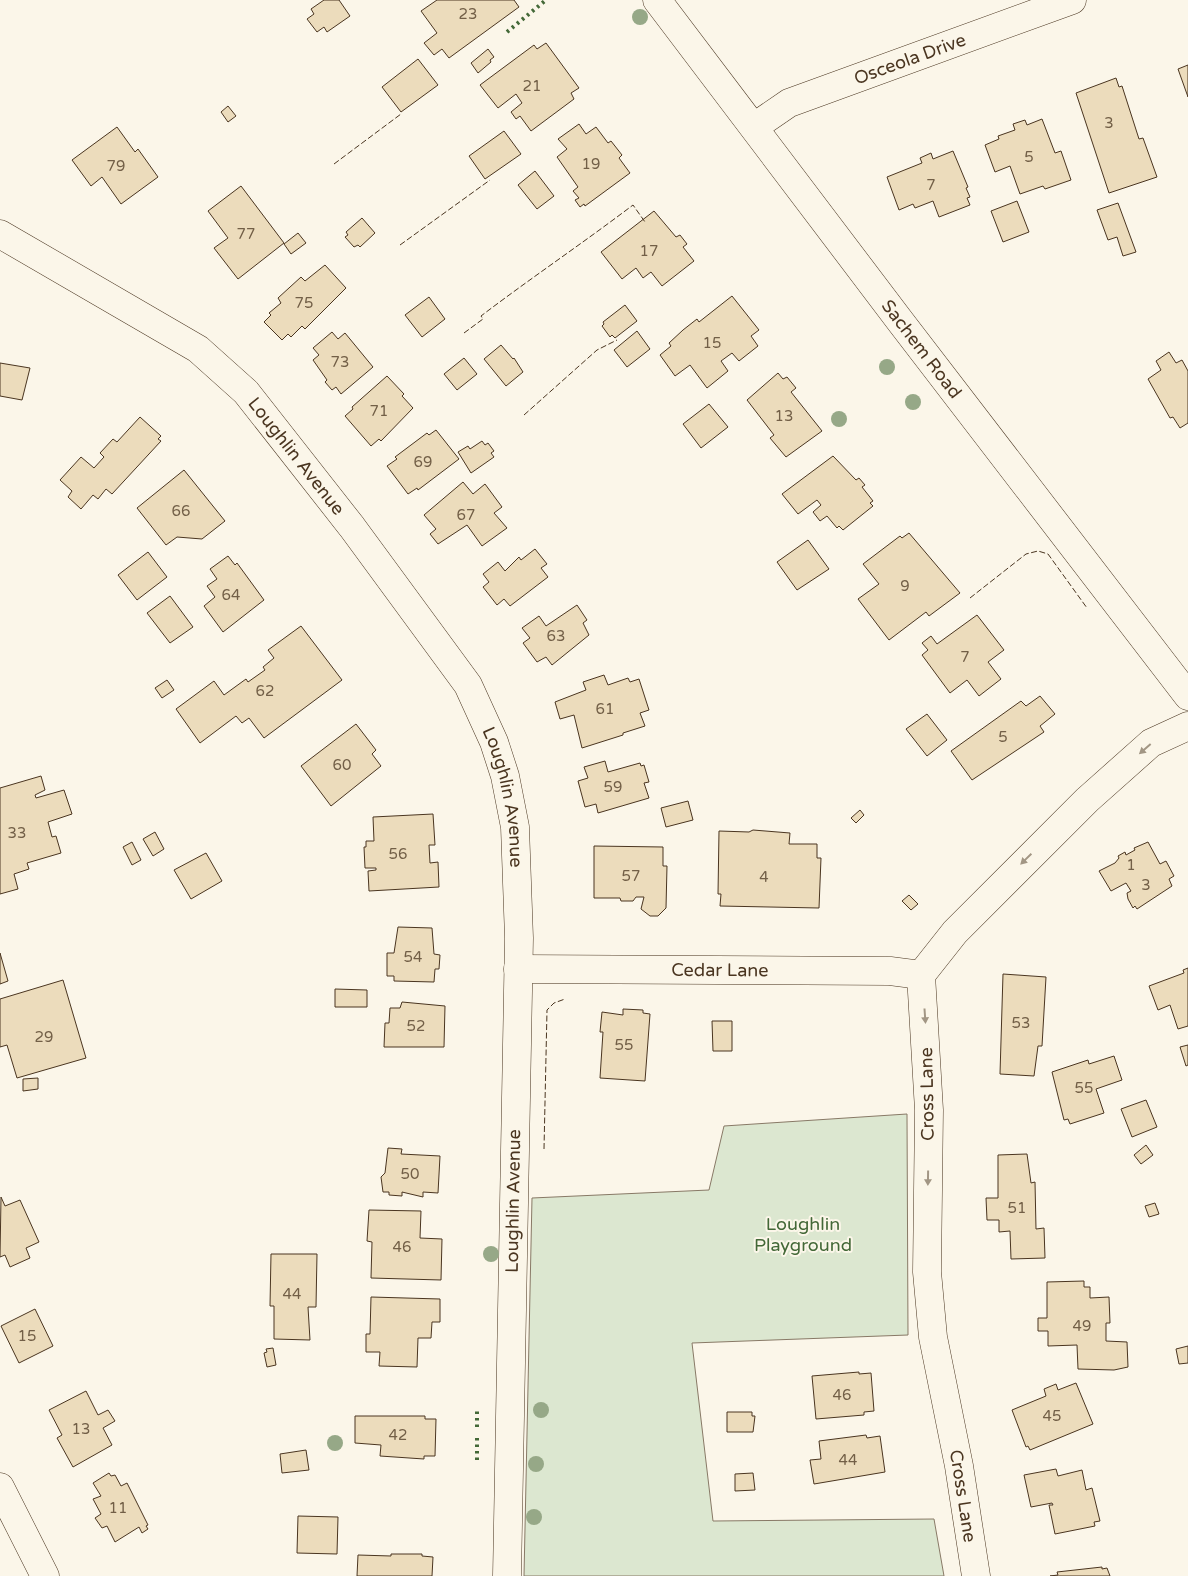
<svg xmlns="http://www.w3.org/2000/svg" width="1188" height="1576" font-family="'Varela Round',sans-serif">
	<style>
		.green { fill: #dce7d0; stroke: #887966 }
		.building { fill: #ecdcbc; stroke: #4a3520 }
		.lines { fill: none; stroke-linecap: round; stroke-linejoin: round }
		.minor-casing { stroke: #4a3520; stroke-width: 29 }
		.minor { stroke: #fbf6e9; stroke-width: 28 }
		.hedge { stroke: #436837; stroke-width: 4; stroke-dasharray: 2.5 4; stroke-linecap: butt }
		.fence { stroke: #4a3520; stroke-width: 1; stroke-dasharray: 6 2.5; stroke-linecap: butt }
		.tree { fill: #96a887 }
		.oneway { fill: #a29684 }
		.labels { text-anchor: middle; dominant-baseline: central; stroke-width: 4; stroke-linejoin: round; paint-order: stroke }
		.number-label { font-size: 15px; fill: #725f47 }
		.street-label { font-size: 18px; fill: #4a3520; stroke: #fbf6e9 }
		.park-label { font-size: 18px; fill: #436837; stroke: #fbf6e9 }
	</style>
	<rect width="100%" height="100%" fill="#fbf6e9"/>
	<!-- green -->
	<path class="green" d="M907,1114L908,1335L692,1343L713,1521L934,1519L944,1576H524L532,1198L709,1190L724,1126Z"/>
	<!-- building -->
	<path class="building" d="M324,0H339L350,16L327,32L324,27L317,32L307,19L314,14L311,9Z
		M437,0H514L519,7L449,58L442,49L434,55L424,43L437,33L421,11Z
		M546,43L579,88L571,93L574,99L531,131L520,116L516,119L511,112L522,103L516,94L498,108L480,85L534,45L537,49Z
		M488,49L494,57L490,60L491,62L478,73L471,63Z
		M418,59L438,85L401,112L382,87Z
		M1188,65V97L1178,69Z
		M1116,78L1119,87L1122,86L1139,139L1143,138L1157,177L1109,193L1076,93Z
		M228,106L236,116L228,122L221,112Z
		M1042,119L1055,153L1061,151L1071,180L1045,189L1043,186L1020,194L1010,166L995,172L985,145L999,139L998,136L1015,130L1013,124L1025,120L1027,125Z
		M579,124L586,134L596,127L608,143L611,141L622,155L619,158L630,173L585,206L584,204L580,207L575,200L579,198L573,191L578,187L557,157L567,149L558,139Z
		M117,127L135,152L138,149L158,177L121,204L102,177L91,186L72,160Z
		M504,131L521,154L485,179L469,156Z
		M953,151L968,187L966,188L970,197L967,198L970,205L939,217L933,201L915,208L913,204L899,210L887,177L922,163L920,158L931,153L933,159Z
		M535,171L554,196L537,209L518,185Z
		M241,186L284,243L238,279L214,248L228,238L208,211Z
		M1017,201L1029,232L1003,242L991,211Z
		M1118,203L1136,252L1123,256L1117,237L1108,240L1097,210Z
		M654,211L676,237L680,235L687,244L683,247L694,261L662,286L651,272L643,278L636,268L622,279L601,252Z
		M362,218L375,233L360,247L358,245L354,247L345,237L348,235L346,232Z
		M298,233L306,243L291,254L284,244Z
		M325,265L346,288L305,329L302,326L291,337L288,334L282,340L264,322L271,315L269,313L281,303L278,298L301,277L305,281Z
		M732,296L759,330L751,336L758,346L739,361L732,353L721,361L728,371L707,388L690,365L675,376L660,355L671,346L669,343L683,330L697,319L699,322Z
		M429,297L445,319L422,337L405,315Z
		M625,305L637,321L615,338L612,335L610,337L602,326L604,324L603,322Z
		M637,331L650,349L627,367L614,350Z
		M332,332L338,339L345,333L373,367L341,394L336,387L332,390L325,382L327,380L313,360L319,355L313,348Z
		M501,345L513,359L514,358L523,372L506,386L484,359Z
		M1169,352L1176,363L1182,360L1188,371V423L1180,428L1173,417L1170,418L1148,379L1161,370L1156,361Z
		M464,358L477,374L457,390L444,374Z
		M0,363L30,368L22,400L0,396Z
		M778,373L783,379L787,377L796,388L791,392L822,431L786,457L770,438L774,435L747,400Z
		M387,376L404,394L402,396L413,408L381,441L379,439L371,446L345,416L353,409L352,407Z
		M709,404L728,427L701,448L683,424Z
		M140,417L161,436L158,439L161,441L112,494L106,489L98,499L93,495L81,509L68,497L72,491L60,480L81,457L94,468L104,457L100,453L113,439L117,442Z
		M436,430L459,459L418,490L417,488L408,494L387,466L397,459L395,457L427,433L429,435Z
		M482,441L485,445L488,443L494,451L491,453L494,457L471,473L458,452L468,446L470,449Z
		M833,456L856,480L859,478L865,485L862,487L873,501L870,503L873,506L843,530L839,526L837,528L827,516L820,521L813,512L821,505L817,500L798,514L782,494Z
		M184,470L225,521L202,539L177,537L166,545L137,508Z
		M463,482L473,494L485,484L502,507L494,513L507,528L482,546L467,525L438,544L430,534L436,529L424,515Z
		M909,533L960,593L929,616L926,612L889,640L858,599L879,584L863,564L900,536L902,538Z
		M808,540L829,569L797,590L777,562Z
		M535,549L547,564L541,568L548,577L510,606L504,599L497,605L483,587L489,582L483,574L498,562L505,571L519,557L521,560Z
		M148,552L167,577L137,600L118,575Z
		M228,556L235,565L237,563L264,600L223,632L204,606L215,597L207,586L217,579L210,569Z
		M170,596L193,627L170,643L147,613Z
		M577,605L587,620L583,623L589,635L552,665L546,657L537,662L523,643L530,638L522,628L539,616L546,626Z
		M977,615L1004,650L988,662L1001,679L979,696L967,680L950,693L922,655L928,650L922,643L931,636L937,644Z
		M301,626L342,680L264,738L249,718L242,723L236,716L200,743L176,709L214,681L224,695L246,679L248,682L265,670L263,667L274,658L268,650Z
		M604,675L608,685L628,678L630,682L639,679L649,710L640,713L645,726L623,733V735L582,748L574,715L560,719L555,702L586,690L583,682Z
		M167,680L174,690L162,698L155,688Z
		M1040,696L1055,714L1040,726L1044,732L972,780L951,751L1021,701L1026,706Z
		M927,714L947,740L927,756L906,729Z
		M356,724L376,750L372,754L381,766L331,806L301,766Z
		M605,761L608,772L640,763L641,766L644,765L649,782L644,783L649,798L598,813L596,804L585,807L578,781L588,778L584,767Z
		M41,776L45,790L35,795L36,798L64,790L72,814L48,822L52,837L56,836L61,853L27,863L29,869L14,874L18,889L0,894V788Z
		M688,801L693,820L666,827L661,808Z
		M860,810L864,815L856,823L851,818Z
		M433,814L435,845H429L430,863L438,862L439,887L369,891L368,871L376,870V868H365L364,847H366V841H374L373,817Z
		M753,830L790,833L789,844H817V858H821L819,908L720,906L721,894H718L719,831L749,832Z
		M155,832L164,849L153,856L143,839Z
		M132,842L141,860L132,865L123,847Z
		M1148,842L1160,864L1166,861L1174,876L1169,879L1172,886L1137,909L1135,906L1133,908L1128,899L1127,893L1131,891L1126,883L1111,891L1099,871L1115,863L1119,858L1118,856L1125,852L1126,855L1135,850L1134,848Z
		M594,846L663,847V866H667L666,908L658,916H650L641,909L644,897H636L633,901H621L620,898H594Z
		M206,853L222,881L191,899L174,870Z
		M909,895L918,904L911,910L902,901Z
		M398,927L432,928L434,954L440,955L439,969H435L434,982L394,981V976H387V953H394Z
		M0,953L8,981L0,984Z
		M1188,968V1026L1178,1029L1170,1005L1158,1010L1149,986L1184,973L1183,970Z
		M1003,974L1046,977L1042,1046H1038L1034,1076L1000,1074Z
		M63,980L86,1058L17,1078L7,1045L0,1047V999Z
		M335,989L367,990V1007H335Z
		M402,1002L445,1006L444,1047H384L385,1023H389L390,1008H400Z
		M623,1009L643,1010V1013L650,1014L645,1081L600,1078L603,1032H600L602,1012L623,1015Z
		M712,1021H732V1051H713Z
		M1188,1045V1065L1186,1066L1180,1047Z
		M1114,1056L1122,1080L1096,1089L1104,1113L1070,1124L1068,1119L1064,1120L1052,1072L1088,1060L1089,1064Z
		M38,1078V1089L23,1091V1079Z
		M1146,1100L1157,1127L1132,1137L1121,1109Z
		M1146,1145L1153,1155L1141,1164L1134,1155Z
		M388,1148L402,1149L401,1154L440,1156L438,1193L423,1192V1197L402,1192V1196L389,1195V1192H383L381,1177L385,1173Z
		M1027,1154L1031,1183L1035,1182L1036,1229L1044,1228L1045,1258L1011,1259L1010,1231L999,1232V1220H987L986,1198H998V1155Z
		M1,1197L5,1206L20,1200L39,1242L26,1248L30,1258L10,1267L5,1255L0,1257Z
		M1155,1203L1159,1214L1149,1217L1145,1206Z
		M369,1210L421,1211L420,1238L442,1239L441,1280L371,1278L372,1242L367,1241Z
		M271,1254H317L316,1307H308L310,1340L274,1339V1306H270Z
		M1084,1281V1287H1090V1298L1109,1297L1110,1323H1106V1341L1127,1342L1128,1367L1114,1370L1078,1369L1077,1345L1048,1346V1331H1038V1318H1047V1282Z
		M371,1297L440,1299V1322H432L431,1338H418L417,1367L379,1366L380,1352H366V1334H370Z
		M35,1309L53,1346L19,1363L1,1326Z
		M1188,1346V1363L1179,1364L1176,1349Z
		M273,1348L276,1365L267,1367L264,1353L267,1352L266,1349Z
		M859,1372V1374L871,1373L874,1411L864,1412V1415L816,1419L812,1376Z
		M1076,1383L1093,1424L1030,1450L1028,1446L1026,1447L1012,1410L1046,1396L1044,1389L1056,1384L1058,1390Z
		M86,1391L98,1415L108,1410L115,1421L103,1428L112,1445L73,1467L57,1438L62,1435L49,1410Z
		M727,1412H752V1416H755L753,1432H727Z
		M355,1416H425V1419H436L435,1456H424V1459L380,1456L381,1445L355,1443Z
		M866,1435L867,1438L880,1436L885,1472L814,1484L810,1460L821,1459L819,1441Z
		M306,1450L309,1470L282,1473L280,1454Z
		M1056,1469L1058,1476L1082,1470L1086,1490L1092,1488L1100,1521L1094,1522L1095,1526L1055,1534L1049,1505H1053L1052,1503L1031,1507L1024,1475Z
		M109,1473L111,1476L115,1475L121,1486L127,1483L148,1525L146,1526L148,1529L142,1533L139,1527L115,1542L107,1526L102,1528L95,1518L101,1514L93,1499L101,1496L93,1483Z
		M753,1473L755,1490L735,1491V1474Z
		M298,1516L338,1517L337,1554L297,1553Z
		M391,1554H422V1556L433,1557L432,1576H357L358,1555L391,1556Z
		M1102,1567V1569L1107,1568L1110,1576H1050L1058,1575L1057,1572Z"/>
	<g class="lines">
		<defs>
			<g id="minor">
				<path id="s1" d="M657,0L900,321L1188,696"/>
				<path id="s2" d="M754,127L789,103L1072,0"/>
				<path id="s3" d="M0,234L198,349L246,392L352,527L468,685L494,742L505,776L515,827L519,938L507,1576"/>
				<path id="s4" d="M518,969L890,971L921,975"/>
				<path d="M0,1487L45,1576"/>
				<path d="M976,1576L959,1466L933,1337L927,1272L929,1110L921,975L955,932L1087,800L1151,743L1188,726"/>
			</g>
		</defs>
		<!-- minor casing -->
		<use href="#minor" class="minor-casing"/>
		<!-- minor -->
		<use href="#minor" class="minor"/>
		<!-- hedge -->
		<path class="hedge" d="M507,32L546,0
			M477,1427V1411
			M477,1460V1434"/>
		<!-- fence -->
		<path class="fence" d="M334,164L401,114
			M400,245L490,180
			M464,333L483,319L481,316C531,278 583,243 633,205L645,222
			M524,415L597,350L617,340
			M970,598L1026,554L1038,551L1048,554L1087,608
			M544,1149L547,1010L554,1003L565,999"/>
	</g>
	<!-- trees -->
	<g class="tree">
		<circle cx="640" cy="17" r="8"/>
		<circle cx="887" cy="367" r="8"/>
		<circle cx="913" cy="402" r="8"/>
		<circle cx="839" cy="419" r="8"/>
		<circle cx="491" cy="1254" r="8"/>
		<circle cx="541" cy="1410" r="8"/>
		<circle cx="335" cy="1443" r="8"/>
		<circle cx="536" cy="1464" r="8"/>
		<circle cx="534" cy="1517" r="8"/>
	</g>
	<!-- one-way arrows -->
	<defs><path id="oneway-solid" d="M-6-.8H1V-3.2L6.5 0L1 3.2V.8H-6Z" transform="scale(1.25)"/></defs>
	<g class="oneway">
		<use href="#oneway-solid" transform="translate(1145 749) rotate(139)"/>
		<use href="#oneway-solid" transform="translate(1026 859) rotate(136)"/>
		<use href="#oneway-solid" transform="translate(925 1016) rotate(86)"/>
		<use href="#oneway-solid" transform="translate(928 1178) rotate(91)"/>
	</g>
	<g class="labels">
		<!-- number labels -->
		<g class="number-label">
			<text x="468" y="14">23</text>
			<text x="532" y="86">21</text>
			<text x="1109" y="123">3</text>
			<text x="1029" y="157">5</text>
			<text x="591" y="164">19</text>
			<text x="116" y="166">79</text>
			<text x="931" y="185">7</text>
			<text x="246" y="234">77</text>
			<text x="649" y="251">17</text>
			<text x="304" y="303">75</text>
			<text x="712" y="343">15</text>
			<text x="340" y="362">73</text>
			<text x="379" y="411">71</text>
			<text x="784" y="416">13</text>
			<text x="423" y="462">69</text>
			<text x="181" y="511">66</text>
			<text x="466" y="515">67</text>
			<text x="905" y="586">9</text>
			<text x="231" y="595">64</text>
			<text x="556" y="636">63</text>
			<text x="965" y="657">7</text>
			<text x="265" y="691">62</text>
			<text x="605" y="709">61</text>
			<text x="1003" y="737">5</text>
			<text x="342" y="765">60</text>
			<text x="613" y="787">59</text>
			<text x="17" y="833">33</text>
			<text x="398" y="854">56</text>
			<text x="1131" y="865">1</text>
			<text x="631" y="876">57</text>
			<text x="764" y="877">4</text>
			<text x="1146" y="885">3</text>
			<text x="413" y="957">54</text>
			<text x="1021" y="1023">53</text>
			<text x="416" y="1026">52</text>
			<text x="44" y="1037">29</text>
			<text x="624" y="1045">55</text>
			<text x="1084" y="1088">55</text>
			<text x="410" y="1174">50</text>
			<text x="1017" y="1208">51</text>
			<text x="402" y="1247">46</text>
			<text x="292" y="1294">44</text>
			<text x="1082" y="1326">49</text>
			<text x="27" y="1336">15</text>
			<text x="842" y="1395">46</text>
			<text x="1052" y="1416">45</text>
			<text x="81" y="1429">13</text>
			<text x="398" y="1435">42</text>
			<text x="848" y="1460">44</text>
			<text x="118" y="1508">11</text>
		</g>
		<!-- street labels -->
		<g class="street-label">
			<text stroke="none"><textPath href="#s2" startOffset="171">Osceola Drive</textPath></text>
			<text stroke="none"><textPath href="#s1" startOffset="438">Sachem Road</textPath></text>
			<text stroke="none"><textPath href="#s3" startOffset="375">Loughlin Avenue</textPath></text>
			<text stroke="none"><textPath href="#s3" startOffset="780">Loughlin Avenue</textPath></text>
			<text stroke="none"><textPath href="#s4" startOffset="202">Cedar Lane</textPath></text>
			<text transform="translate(927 1094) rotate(-91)">Cross Lane</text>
			<text transform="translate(513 1201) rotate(-89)">Loughlin Avenue</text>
			<text transform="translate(963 1496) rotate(81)">Cross Lane</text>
		</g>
		<!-- park labels -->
		<g class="park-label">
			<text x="803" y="1224">Loughlin<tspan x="803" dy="21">Playground</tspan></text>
		</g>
	</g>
</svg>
